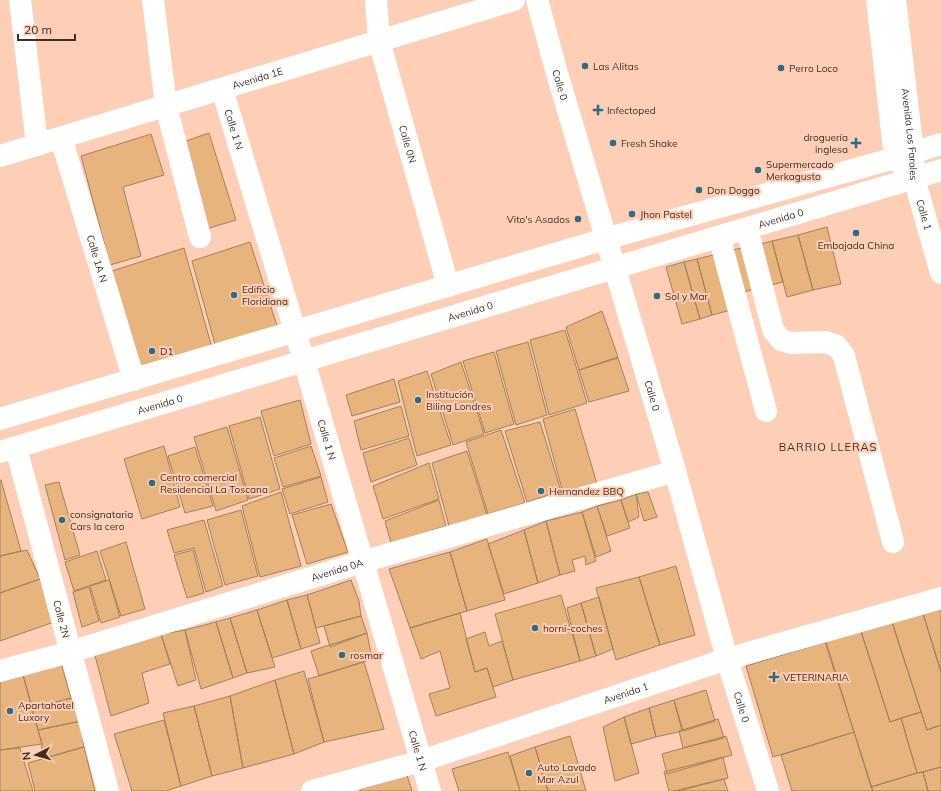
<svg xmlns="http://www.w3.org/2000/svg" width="941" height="791" font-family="Mulish,sans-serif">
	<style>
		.building { fill: #e7b47d; stroke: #a2815e }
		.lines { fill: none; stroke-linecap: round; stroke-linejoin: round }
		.minor { stroke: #fff; stroke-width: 22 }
		.poi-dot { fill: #306b83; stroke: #feceb6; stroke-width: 1.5 }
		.labels { text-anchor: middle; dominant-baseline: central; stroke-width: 4; stroke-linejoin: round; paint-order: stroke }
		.poi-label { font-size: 10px; fill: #412e25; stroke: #feceb6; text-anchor: start }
		.street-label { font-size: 10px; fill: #412e25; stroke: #feceb6 }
		.neighbourhood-label { font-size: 11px; letter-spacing: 1px; fill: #412e25; stroke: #feceb6 }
	</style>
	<rect width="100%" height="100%" fill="#feceb6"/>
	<!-- building -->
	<path class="building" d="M209,133L236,220L206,229L180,143Z
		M151,134L164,175L123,187L141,256L110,265L81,156Z
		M827,227L841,284L813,290L798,235Z
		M798,235L813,290L787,297L772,241Z
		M772,241L783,282L755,289L745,248Z
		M250,242L278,329L216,348L192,261Z
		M745,247L755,289L727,296L717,254Z
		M184,248L212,348L139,372L112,271Z
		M717,254L731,310L712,315L697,259Z
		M697,259L712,315L700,319L684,262Z
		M684,262L700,319L682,324L666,267Z
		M602,311L618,357L579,370L566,327Z
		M565,330L587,403L549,415L530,340Z
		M528,342L547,415L516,425L496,351Z
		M494,352L514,424L485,433L463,361Z
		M618,358L629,391L589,402L579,370Z
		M461,362L484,434L453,445L431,374Z
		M427,371L451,445L417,456L398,381Z
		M394,379L400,402L352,416L346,395Z
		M300,400L311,444L274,456L261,411Z
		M401,406L409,436L361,450L354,421Z
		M575,409L597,484L563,493L543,419Z
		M260,417L280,489L249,499L229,426Z
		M540,422L561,491L527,502L505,431Z
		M227,427L248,500L216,511L194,437Z
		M501,430L525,503L488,514L466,442Z
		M409,438L417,465L371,482L363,453Z
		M164,446L180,507L142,519L124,459Z
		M311,446L321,476L283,487L274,458Z
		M195,447L213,506L185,513L168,456Z
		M467,451L487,515L449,526L432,463Z
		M429,463L439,499L383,519L373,486Z
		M321,477L328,502L290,514L282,489Z
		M0,480H1L21,551L0,556Z
		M59,482L80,555L65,560L45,485Z
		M281,492L301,566L260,577L242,506Z
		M648,492L657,517L644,521L636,494Z
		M636,494L639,517L628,522L621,500Z
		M439,500L446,526L391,543L385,521Z
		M621,500L630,528L607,536L597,506Z
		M331,504L348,552L307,564L292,515Z
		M597,506L611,551L596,557L582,512Z
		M241,510L258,576L225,585L207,520Z
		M582,512L596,561L586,565L585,556L572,560L575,571L560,575L546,521Z
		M204,520L223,586L206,592L194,548L174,553L167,530Z
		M546,521L560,575L538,583L524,530Z
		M524,530L538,583L504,594L488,544Z
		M487,539L505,600L467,611L450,552Z
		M126,542L145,609L121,616L100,551Z
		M27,550L40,579L0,593V556Z
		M193,550L204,593L187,598L174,555Z
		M97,551L106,580L74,591L65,562Z
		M450,552L467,611L410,628L389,569Z
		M676,566L695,635L660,645L639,577Z
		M639,577L660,645L616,660L596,588Z
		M40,579L54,622L0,641V593Z
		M109,580L120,617L101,623L90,586Z
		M351,580L359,601L361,616L316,628L307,595Z
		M89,587L99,621L82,627L73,592Z
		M307,595L320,643L301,649L287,600Z
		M561,595L580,661L513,680L495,614Z
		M599,597L613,649L596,656L581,603Z
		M287,600L301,649L272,658L257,610Z
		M941,602V671L921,607Z
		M581,603L596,656L580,661L567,608Z
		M921,607L941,673V725L927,730L890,616Z
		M257,610L275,667L247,673L230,618Z
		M460,613L475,672L487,668L496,697L436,716L429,694L450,688L440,651L421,659L410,628Z
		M361,616L367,633L330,647L324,626Z
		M890,616L921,712L890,722L859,625Z
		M230,618L247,673L233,678L216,622Z
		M216,622L233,678L201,689L185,630Z
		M859,625L890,722L901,718L917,773L871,787L824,635Z
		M185,630L196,680L178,686L161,634Z
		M485,632L489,646L502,641L513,680L493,687L487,668L475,672L466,639Z
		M367,633L372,659L319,676L311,651Z
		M161,634L170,664L142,673L149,703L111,716L94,652Z
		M825,642L854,732L773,757L746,666Z
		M60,660L71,698L32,709L22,671Z
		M364,662L384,729L324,742L308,679Z
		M22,671L42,744L0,750V677Z
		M304,671L324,742L294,754L275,680Z
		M275,680L294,754L243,768L230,696Z
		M706,690L715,721L683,731L674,700Z
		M230,696L243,768L212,776L194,706Z
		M71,698L81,721L38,730L32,709Z
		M674,700L682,731L656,737L649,708Z
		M194,706L212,776L181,786L163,713Z
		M649,708L656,737L631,744L624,717Z
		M921,712L927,730L941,725V767L923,772L917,773L901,718Z
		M624,717L639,773L615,781L603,727Z
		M718,719L724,738L683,748L679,731Z
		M164,720L181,786L166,791H132L114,734Z
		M81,721L84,747L41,759L42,744L38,730Z
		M854,732L873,791H792L781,755Z
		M570,736L586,791H548L535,747Z
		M726,736L732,755L667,774L662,754Z
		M84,747L95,791H35L28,763Z
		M535,747L548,791H520L510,756Z
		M20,748L33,791H0V750Z
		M508,752L520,791H459L452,769Z
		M723,757L728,778L678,791H669L664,772Z
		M941,767V791H928L923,772Z
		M923,772L928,791H873L871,787L917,773Z
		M407,775L412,791H360V789Z
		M724,779L728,791H674Z"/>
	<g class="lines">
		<!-- minor -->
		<g class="minor">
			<path d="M20,0L37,145"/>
			<path d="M153,0L166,106L200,237"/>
			<path id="s1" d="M376,0L379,41L448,286"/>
			<path id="s2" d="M537,0L556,70L675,471L727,659L768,791"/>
			<path d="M877,0L895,158L905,168"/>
			<path id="s3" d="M895,0L913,153L914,178L941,273"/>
			<path id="s4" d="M222,89L304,361L430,791"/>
			<path id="s5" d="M61,138L134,380"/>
			<path id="s6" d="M0,156L514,0"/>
			<path d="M747,229L773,330L781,340L791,343L825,342L837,346L844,356L893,542"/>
			<path d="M719,236L766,411"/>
			<path d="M0,419L605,239L895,158L941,144"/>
			<path id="s7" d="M16,448L108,791"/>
			<path id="s8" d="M0,452L941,170"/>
			<path id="s9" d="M0,671L70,652L362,562L675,471"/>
			<path id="s10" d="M312,791L421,761L727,659L941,598"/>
		</g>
	</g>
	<!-- markers -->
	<g class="poi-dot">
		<circle cx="585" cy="66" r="4"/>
		<circle cx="781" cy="68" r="4"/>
		<path d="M596 104h4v4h4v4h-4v4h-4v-4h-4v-4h4z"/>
		<circle cx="613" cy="143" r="4"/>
		<path d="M854 137h4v4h4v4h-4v4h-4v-4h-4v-4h4z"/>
		<circle cx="758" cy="170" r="4"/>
		<circle cx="699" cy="190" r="4"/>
		<circle cx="632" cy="214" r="4"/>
		<circle cx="578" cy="219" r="4"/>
		<circle cx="856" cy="233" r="4"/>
		<circle cx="234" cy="295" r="4"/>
		<circle cx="657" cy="296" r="4"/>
		<circle cx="152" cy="351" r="4"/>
		<circle cx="418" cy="400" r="4"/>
		<circle cx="152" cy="483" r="4"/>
		<circle cx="541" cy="491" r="4"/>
		<circle cx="62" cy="520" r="4"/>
		<circle cx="535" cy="628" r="4"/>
		<circle cx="342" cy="655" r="4"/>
		<path d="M772 671h4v4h4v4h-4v4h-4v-4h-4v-4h4z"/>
		<circle cx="10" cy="711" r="4"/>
		<circle cx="529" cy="773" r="4"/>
	</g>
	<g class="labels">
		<!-- poi labels -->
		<g class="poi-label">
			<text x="593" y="66">Las Alitas</text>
			<text x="789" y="68">Perro Loco</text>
			<text x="607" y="110">Infectoped</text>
			<text x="848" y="137" text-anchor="end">droguería<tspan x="848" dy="12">inglesa</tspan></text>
			<text x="621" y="143">Fresh Shake</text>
			<text x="766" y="164">Supermercado<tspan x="766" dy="12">Merkagusto</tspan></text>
			<text x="707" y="190">Don Doggo</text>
			<text x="640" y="214">Jhon Pastel</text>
			<text x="570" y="219" text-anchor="end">Vito's Asados</text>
			<text x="856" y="245" text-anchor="middle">Embajada China</text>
			<text x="242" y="289">Edificio<tspan x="242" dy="12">Floridiana</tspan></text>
			<text x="665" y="296">Sol y Mar</text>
			<text x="160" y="351">D1</text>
			<text x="426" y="394">Institución<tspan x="426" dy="12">Biling Londres</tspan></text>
			<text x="160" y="477">Centro comercial<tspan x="160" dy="12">Residencial La Toscana</tspan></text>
			<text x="549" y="491">Hernandez BBQ</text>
			<text x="70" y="514">consignataria<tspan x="70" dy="12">Cars la cero</tspan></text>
			<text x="543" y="628">horni-coches</text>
			<text x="350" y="655">rosmar</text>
			<text x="783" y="677">VETERINARIA</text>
			<text x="18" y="705">Apartahotel<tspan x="18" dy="12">Luxory</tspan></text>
			<text x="537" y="767">Auto Lavado<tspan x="537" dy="12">Mar Azul</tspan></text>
		</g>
		<!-- street labels -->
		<g class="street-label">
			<text stroke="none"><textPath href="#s6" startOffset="269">Avenida 1E</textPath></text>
			<text stroke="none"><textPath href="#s2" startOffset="88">Calle 0</textPath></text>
			<text stroke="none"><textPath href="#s3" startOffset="135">Avenida Los Faroles</textPath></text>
			<text stroke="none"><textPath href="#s4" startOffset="42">Calle 1 N</textPath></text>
			<text stroke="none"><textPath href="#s1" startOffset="148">Calle 0N</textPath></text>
			<text stroke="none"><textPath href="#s3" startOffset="217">Calle 1</textPath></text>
			<text stroke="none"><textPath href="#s8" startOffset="815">Avenida 0</textPath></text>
			<text stroke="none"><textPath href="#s5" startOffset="126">Calle 1A N</textPath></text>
			<text stroke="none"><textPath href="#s8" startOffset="491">Avenida 0</textPath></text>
			<text stroke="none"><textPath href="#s2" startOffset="412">Calle 0</textPath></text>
			<text stroke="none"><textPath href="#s8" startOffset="167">Avenida 0</textPath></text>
			<text stroke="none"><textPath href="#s4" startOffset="366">Calle 1 N</textPath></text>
			<text stroke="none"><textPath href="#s9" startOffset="352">Avenida 0A</textPath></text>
			<text stroke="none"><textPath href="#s7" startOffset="177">Calle 2N</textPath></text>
			<text stroke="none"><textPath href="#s10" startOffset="329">Avenida 1</textPath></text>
			<text stroke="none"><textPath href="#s2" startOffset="736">Calle 0</textPath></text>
			<text stroke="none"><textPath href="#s4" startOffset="690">Calle 1 N</textPath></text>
		</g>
		<!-- neighbourhood labels -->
		<g class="neighbourhood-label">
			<text x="828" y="447">BARRIO LLERAS</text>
		</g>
	</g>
	<!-- north arrow -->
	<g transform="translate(36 755) rotate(264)" stroke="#feceb6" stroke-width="3" paint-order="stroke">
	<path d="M0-3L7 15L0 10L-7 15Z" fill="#412e25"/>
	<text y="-6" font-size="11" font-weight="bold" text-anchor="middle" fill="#412e25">N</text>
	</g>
	<!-- scale -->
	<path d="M18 34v6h57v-6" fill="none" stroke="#412e25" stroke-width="2"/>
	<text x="24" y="34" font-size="12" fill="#412e25" stroke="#feceb6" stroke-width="3" paint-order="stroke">20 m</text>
</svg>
